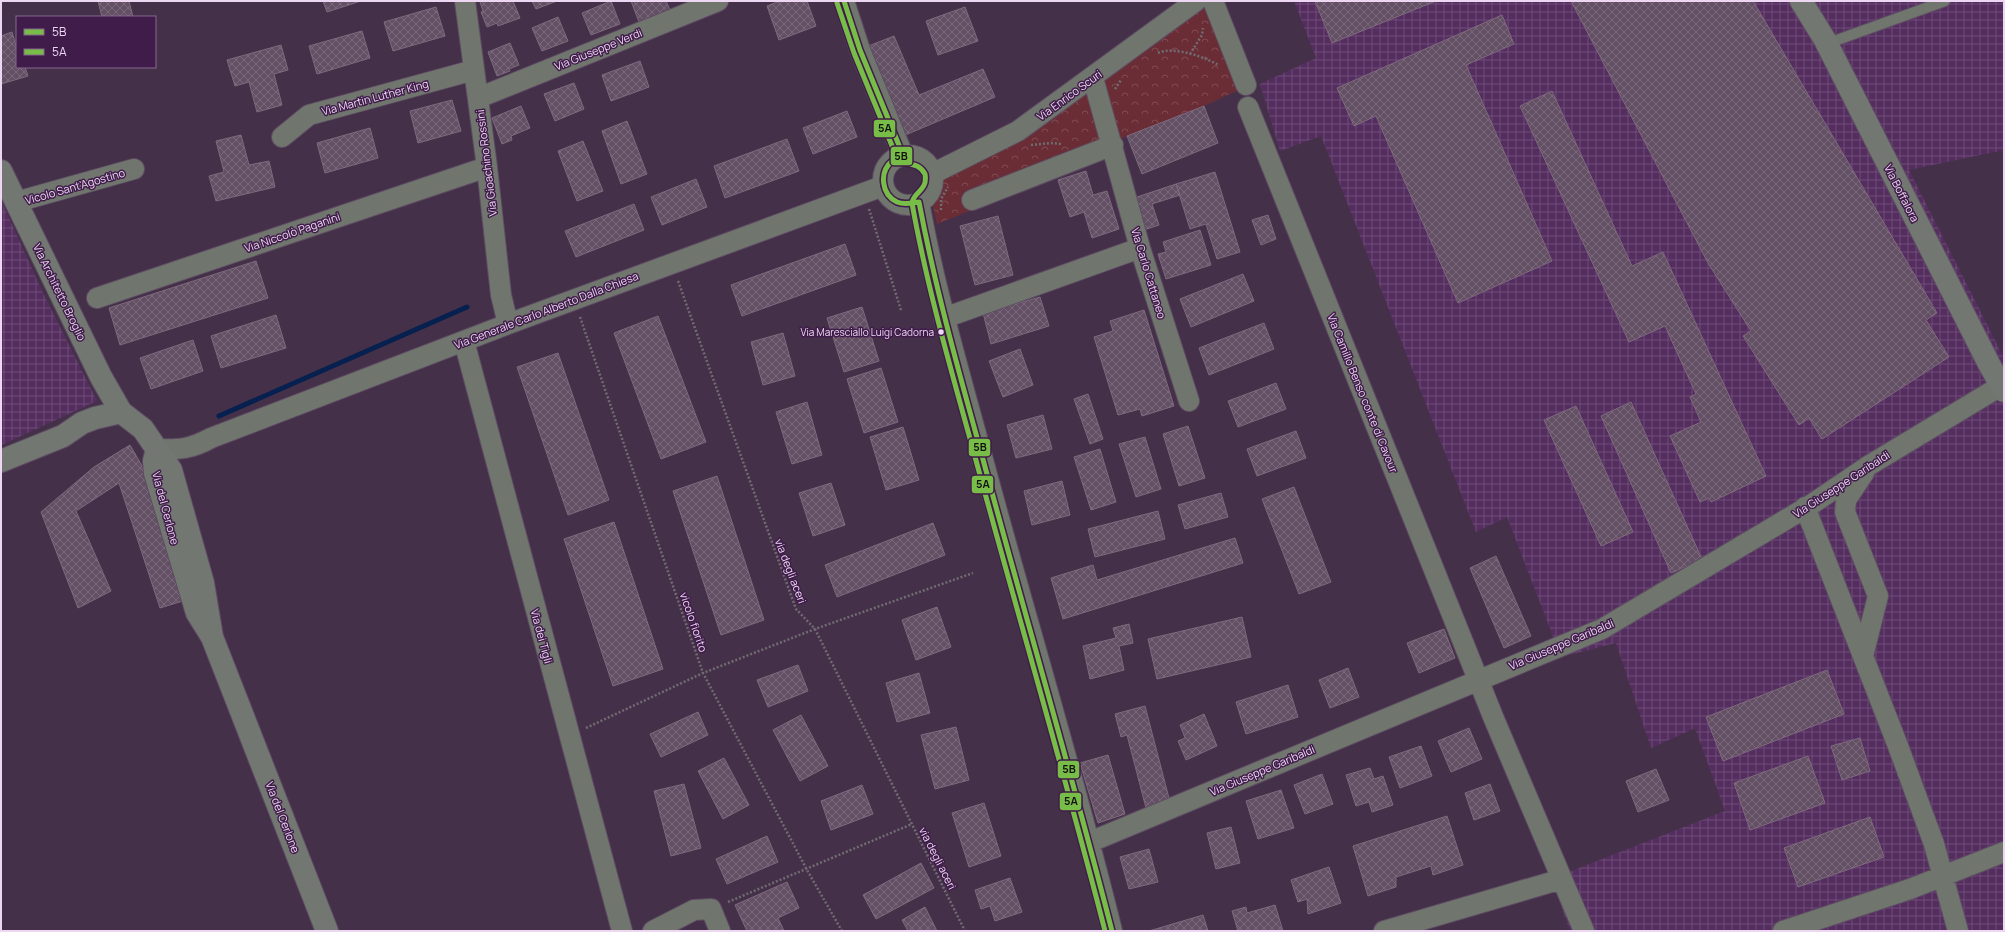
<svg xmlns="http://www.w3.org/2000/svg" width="2005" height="932" font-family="Manrope,sans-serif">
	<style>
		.industrial { fill: url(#industrial-grid) }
		.forest { fill: url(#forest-crowns) }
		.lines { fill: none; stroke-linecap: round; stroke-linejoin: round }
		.stream { stroke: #06204f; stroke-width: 5 }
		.building { fill: url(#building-cross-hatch); stroke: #7e697d }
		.lane-casing { stroke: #5e4d63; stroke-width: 12 }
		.street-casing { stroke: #5e4d63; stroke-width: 22 }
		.secondary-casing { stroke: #5e4d63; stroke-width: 24 }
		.path { stroke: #706c71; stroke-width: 2.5; stroke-dasharray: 2 2; stroke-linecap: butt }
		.lane { stroke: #70766e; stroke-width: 10 }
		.street { stroke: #70766e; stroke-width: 20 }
		.secondary { stroke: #737772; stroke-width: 22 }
		.bus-1-casing { stroke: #401c4a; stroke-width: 8 }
		.bus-2-casing { stroke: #401c4a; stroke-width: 8 }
		.bus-1 { stroke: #78bd47; stroke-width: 5 }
		.bus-2 { stroke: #78bd47; stroke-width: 5 }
		.bus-dot { fill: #edd7f3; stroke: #401c4a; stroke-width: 1.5 }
		.labels { text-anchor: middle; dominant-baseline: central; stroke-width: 3; stroke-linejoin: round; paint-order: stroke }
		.bus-label { font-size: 10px; fill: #edd7f3; stroke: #401c4a; text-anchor: end }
		.street-label { font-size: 11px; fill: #edd7f3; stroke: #401c4a }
		.line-badge { stroke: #401c4a; stroke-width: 1.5 }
		.pale-badge-label { font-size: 11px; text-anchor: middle; font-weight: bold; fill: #111 }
	</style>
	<defs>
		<pattern id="industrial-grid" width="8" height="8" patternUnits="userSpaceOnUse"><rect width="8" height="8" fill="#552e60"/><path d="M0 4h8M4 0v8" fill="none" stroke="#6e4c77"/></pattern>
		<pattern id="forest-crowns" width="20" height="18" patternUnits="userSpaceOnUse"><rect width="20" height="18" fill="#6a2d35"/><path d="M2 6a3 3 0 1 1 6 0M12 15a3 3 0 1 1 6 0" fill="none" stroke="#804b53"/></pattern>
		<pattern id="building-cross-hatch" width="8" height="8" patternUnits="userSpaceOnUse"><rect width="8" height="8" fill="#645064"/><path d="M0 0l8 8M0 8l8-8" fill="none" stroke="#7a687b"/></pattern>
	</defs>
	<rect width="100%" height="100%" fill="#45304a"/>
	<!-- industrial -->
	<path class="industrial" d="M1294,1H2004V150L1909,170L2004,358V931H1570L1551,879L1725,811L1695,728L1651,748L1616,643L1561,657L1507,517L1476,532L1321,136L1280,151L1260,84L1316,58Z
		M1,200L42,291L97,401L1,445Z"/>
	<!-- forest -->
	<path class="forest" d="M1208,1L1241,89L1204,106L1120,139L1118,133L968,195L972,210L937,224L932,201L940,183L956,169Z"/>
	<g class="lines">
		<!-- stream -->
		<path class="stream" d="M219,416L467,307"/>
	</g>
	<!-- building -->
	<path class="building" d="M98,1H129L133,17H102Z
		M323,1H361L327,12Z
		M483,1H513L520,18L498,26L497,23L487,27L481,12L483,11L480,2Z
		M532,1H557L536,9Z
		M611,1L620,24L591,35L582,13Z
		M631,1H666L670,10L639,22Z
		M780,1H807L816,26L779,40L767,6Z
		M1315,1H1436L1332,43Z
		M1571,1H1753L1937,313L1926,320L1949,357L1822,439L1809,418L1799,425L1743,336L1751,331L1708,263Z
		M436,7L445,36L393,51L384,22Z
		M965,7L978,41L938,55L926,21Z
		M1502,15L1514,44L1466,65L1552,261L1458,303L1376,116L1354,126L1337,88Z
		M558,17L568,41L542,51L532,28Z
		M362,31L370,58L317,74L309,46Z
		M12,32L17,49V67H25L28,76L1,84V36Z
		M894,36L919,95L983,69L995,97L903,136L866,47Z
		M510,43L519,65L509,69L510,71L497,76L488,52Z
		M281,45L288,70L274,74L282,105L257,112L249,82L235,86L227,60Z
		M640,61L649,87L611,101L602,75Z
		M574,83L584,109L555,121L544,94Z
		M1552,91L1632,266L1663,252L1766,476L1711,502L1709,498L1700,502L1670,436L1701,422L1690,397L1696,394L1665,326L1629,342L1520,106Z
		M452,100L461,131L418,143L410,111Z
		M521,106L530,128L511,136L512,140L502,144L492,118Z
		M1204,106L1218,143L1142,174L1127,136Z
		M847,111L857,137L813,154L803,128Z
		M627,121L647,174L621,184L602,131Z
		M370,128L378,158L325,173L317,143Z
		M241,135L249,165L269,161L275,187L216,201L209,176L224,172L216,141Z
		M787,139L799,171L725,198L714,166Z
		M583,141L603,191L577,201L558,151Z
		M1086,171L1093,195L1107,191L1119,229L1092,238L1084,212L1070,217L1058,180Z
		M1215,172L1240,252L1217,259L1206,224L1190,229L1176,184Z
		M696,179L707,207L662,225L651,197Z
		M1176,184L1180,195L1152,204L1159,225L1141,231L1131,199Z
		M634,204L644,230L576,257L565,231Z
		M1268,215L1276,239L1261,245L1252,220Z
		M998,216L1013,275L975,285L960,226Z
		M1200,230L1211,265L1166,279L1158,254L1166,252L1163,242Z
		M845,244L856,275L742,316L731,285Z
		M256,261L268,298L120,345L109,308Z
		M1243,274L1254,301L1191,327L1180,299Z
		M1040,297L1049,326L991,344L983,313Z
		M862,307L879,361L844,372L827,318Z
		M1144,310L1174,406L1142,416L1140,409L1118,415L1094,337L1113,331L1110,321Z
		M276,315L286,348L221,368L211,336Z
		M658,316L706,442L661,459L614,333Z
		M1264,323L1274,349L1209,375L1199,348Z
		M783,333L795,376L763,385L751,342Z
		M193,340L203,371L151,389L140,358Z
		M1020,349L1033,385L1003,397L989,361Z
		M558,353L609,500L568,515L517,367Z
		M881,368L898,422L864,433L847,379Z
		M1276,383L1286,409L1238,427L1228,401Z
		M1088,394L1103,439L1090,444L1074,399Z
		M807,402L822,455L792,464L776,412Z
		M1631,402L1702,559L1671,573L1601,416Z
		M1576,406L1633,532L1601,546L1544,420Z
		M1043,415L1052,449L1016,458L1007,425Z
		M1188,426L1205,478L1179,486L1163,434Z
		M903,427L919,480L886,490L870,437Z
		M1296,431L1306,458L1257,476L1247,449Z
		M1145,437L1161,489L1136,497L1119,444Z
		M130,445L141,464L186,600L160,608L119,483L76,511L111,591L78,608L41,512L94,467Z
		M1100,449L1116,502L1091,510L1074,457Z
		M717,476L764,620L721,635L673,491Z
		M1062,481L1070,515L1032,525L1024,491Z
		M831,483L845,525L813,536L799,493Z
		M1294,487L1331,582L1299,594L1262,499Z
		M1221,493L1228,517L1185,529L1178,505Z
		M1158,511L1165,539L1095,557L1088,529Z
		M614,522L663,669L613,686L564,539Z
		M933,523L945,555L837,597L825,565Z
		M1235,538L1243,563L1063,619L1051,578L1093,565L1097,580Z
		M1496,556L1531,636L1504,648L1470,568Z
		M937,607L951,647L916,660L902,620Z
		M1242,617L1251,657L1157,679L1148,639Z
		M1129,624L1133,643L1119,646L1124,670L1090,679L1083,646L1116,638L1113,628Z
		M1444,629L1455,658L1419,673L1407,643Z
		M798,665L808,691L768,707L757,680Z
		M1348,668L1359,697L1330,708L1319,680Z
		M1827,670L1844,714L1723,761L1706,717Z
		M919,673L930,713L897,722L886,683Z
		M1288,685L1298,717L1246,734L1236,702Z
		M1145,706L1170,802L1146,808L1127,735L1121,737L1115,714Z
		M698,712L708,735L661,757L650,734Z
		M1204,714L1217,746L1186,760L1178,741L1185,738L1180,725Z
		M801,715L828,766L800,781L773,730Z
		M956,727L969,780L935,789L921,735Z
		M1469,728L1482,759L1451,772L1438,741Z
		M1860,738L1870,771L1842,780L1831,746Z
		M1421,746L1432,776L1400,788L1389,757Z
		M1108,755L1125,814L1098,823L1080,763Z
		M1808,756L1825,803L1750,830L1734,783Z
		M724,758L749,805L723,819L698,771Z
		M1370,768L1374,779L1383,776L1393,805L1372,812L1369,802L1356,806L1346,775Z
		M1656,769L1669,800L1638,812L1626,781Z
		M1322,774L1333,804L1305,814L1294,785Z
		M684,784L701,848L671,856L654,791Z
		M1490,784L1500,811L1474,820L1465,793Z
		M862,785L873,814L831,830L821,801Z
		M1281,790L1294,828L1258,839L1246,801Z
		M984,803L1001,856L969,867L952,813Z
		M1447,816L1463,865L1433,875L1431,866L1396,877V887L1368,896L1353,846Z
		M1870,817L1884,857L1798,887L1784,848Z
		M1231,827L1240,863L1216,869L1207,833Z
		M767,836L778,862L727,884L716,859Z
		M1149,849L1158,882L1129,889L1120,857Z
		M921,863L934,888L876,919L863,895Z
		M1329,867L1341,903L1308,914L1307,899L1298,902L1291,880Z
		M1010,878L1022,912L995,921L990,906L981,909L975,890Z
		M787,882L799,908L778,918L784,931H747L735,905Z
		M1275,905L1283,931H1238L1232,911L1246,907L1247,913Z
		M925,907L937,931H908L902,920Z
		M1203,915L1208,931H1149Z"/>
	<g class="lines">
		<defs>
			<path id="lane" d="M1826,44L1945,1"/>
			<path id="street" d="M465,1L487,167L501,295L508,324
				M844,1L860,50L903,155
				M1213,1L1246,85
				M1093,78L1140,248L1189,401
				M478,98L718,1
				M1248,107L1494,719L1584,931
				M282,137L309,115L474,70
				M883 180a25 25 0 1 1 50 0a25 25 0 1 1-50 0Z
				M932,174L1018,131L1196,1
				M972,200L1113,145
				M16,202L134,169
				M919,202C933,281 955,357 976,434C1020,600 1071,764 1112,931
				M97,298L487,167
				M944,318L1140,248
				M464,341L622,931
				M157,449C179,450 191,449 211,438L508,324L883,186
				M1805,507L1898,746L1934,844L1958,931
				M1863,656L1878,596L1845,512L1846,500L1864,473
				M1090,842L1602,629L1812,504L1868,466L2004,384
				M653,931L694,910L711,909L720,931
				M1384,931L1562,879
				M1783,931L1910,889L2004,852"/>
			<path id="secondary" d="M1801,1L1825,40L1989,364L2004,391
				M1,171L101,377L121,412L143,429L171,470L203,583L212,637
				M157,449L154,461L155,473L197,613L212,637L327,931
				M1,461L63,436L82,423L95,418L121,412"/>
		</defs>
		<!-- lane casing -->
		<use href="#lane" class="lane-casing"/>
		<!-- street casing -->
		<use href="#street" class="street-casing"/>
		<!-- secondary casing -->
		<use href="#secondary" class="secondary-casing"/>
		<!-- path -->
		<path class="path" d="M1158,53C1174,46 1205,57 1218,65
			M1190,54L1202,35L1203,28
			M1115,89L1121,80
			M1031,145L1051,143L1062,144
			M869,209L901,310
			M941,210V199L948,187
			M678,281L796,609L815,629L965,931
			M580,317L703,673L807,870L842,931
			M586,728L703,673L815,629L973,573
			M728,902L912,824"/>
		<!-- lane -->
		<use href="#lane" class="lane"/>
		<!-- street -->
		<use href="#street" class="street"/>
		<!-- secondary -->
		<use href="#secondary" class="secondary"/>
		<defs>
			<path id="bus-1" d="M844,1L860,50L903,155C900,157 895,159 892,161C879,172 881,194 897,202C904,205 912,203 919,202C935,287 958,369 981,452C1024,612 1071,771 1112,931"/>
			<path id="bus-2" d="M837,3L854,53L897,158C905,167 917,160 925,174C928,191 914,191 912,203C927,287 951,370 974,453C1017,612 1064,771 1105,931"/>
		</defs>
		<!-- bus-1 casing -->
		<use href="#bus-1" class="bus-1-casing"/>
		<!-- bus-2 casing -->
		<use href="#bus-2" class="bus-2-casing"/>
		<!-- bus-1 -->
		<use href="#bus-1" class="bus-1"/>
		<!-- bus-2 -->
		<use href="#bus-2" class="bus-2"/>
	</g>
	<!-- markers -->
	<circle class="bus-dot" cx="941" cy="332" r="3.5"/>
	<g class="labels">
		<!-- bus labels -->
		<g class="bus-label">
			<text x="934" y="332">Via Maresciallo Luigi Cadorna</text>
		</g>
		<!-- street labels -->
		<g class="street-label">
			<text transform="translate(598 49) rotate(-22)">Via Giuseppe Verdi</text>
			<text transform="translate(1069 95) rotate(-36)">Via Enrico Scuri</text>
			<text transform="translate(375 97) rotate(-15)">Via Martin Luther King</text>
			<text transform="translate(486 163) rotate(-97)">Via Gioachino Rossini</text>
			<text transform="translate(75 186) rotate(-16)">Vicolo Sant'Agostino</text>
			<text transform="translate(1902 193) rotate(63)">Via Boffalora</text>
			<text transform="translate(292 232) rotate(-19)">Via Niccolò Paganini</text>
			<text transform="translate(1149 273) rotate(73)">Via Carlo Cattaneo</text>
			<text transform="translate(60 292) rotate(64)">Via Architetto Broglio</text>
			<text transform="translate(546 310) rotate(-21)">Via Generale Carlo Alberto Dalla Chiesa</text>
			<text transform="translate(1363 393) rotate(68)">Via Camillo Benso conte di Cavour</text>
			<text transform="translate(1841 484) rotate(-33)">Via Giuseppe Garibaldi</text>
			<text transform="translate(166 508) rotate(75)">Via del Cerlone</text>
			<text transform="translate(791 571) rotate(69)">via degli aceri</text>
			<text transform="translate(694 622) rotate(71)">vicolo fiorito</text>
			<text transform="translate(542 636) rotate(75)">Via dei Tigli</text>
			<text transform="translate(1561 644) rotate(-23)">Via Giuseppe Garibaldi</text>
			<text transform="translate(1262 770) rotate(-23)">Via Giuseppe Garibaldi</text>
			<text transform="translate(283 817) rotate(69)">Via del Cerlone</text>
			<text transform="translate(938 858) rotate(63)">via degli aceri</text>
		</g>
	</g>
	<g class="line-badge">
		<rect x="873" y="119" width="23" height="19" rx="4" fill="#78bd47"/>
		<rect x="890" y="146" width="23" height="20" rx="4" fill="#78bd47"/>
		<rect x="968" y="438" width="23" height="19" rx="4" fill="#78bd47"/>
		<rect x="971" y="475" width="23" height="19" rx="4" fill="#78bd47"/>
		<rect x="1057" y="760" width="23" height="19" rx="4" fill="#78bd47"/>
		<rect x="1059" y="792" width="23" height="19" rx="4" fill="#78bd47"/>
	</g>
	<g class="pale-badge-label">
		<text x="885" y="132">5A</text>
		<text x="901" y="160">5B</text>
		<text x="980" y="451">5B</text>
		<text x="983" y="488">5A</text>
		<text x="1069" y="773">5B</text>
		<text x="1071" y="805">5A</text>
	</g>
	<!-- border -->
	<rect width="2005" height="932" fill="none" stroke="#edd7f3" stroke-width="4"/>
	<!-- legend -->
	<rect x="16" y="16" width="140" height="52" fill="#401c4a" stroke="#85678e"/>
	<rect x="24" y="29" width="20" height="6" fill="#78bd47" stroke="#85678e"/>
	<text x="52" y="36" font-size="12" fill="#edd7f3">5B</text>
	<rect x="24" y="49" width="20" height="6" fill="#78bd47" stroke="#85678e"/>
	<text x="52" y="56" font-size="12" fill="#edd7f3">5A</text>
</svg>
